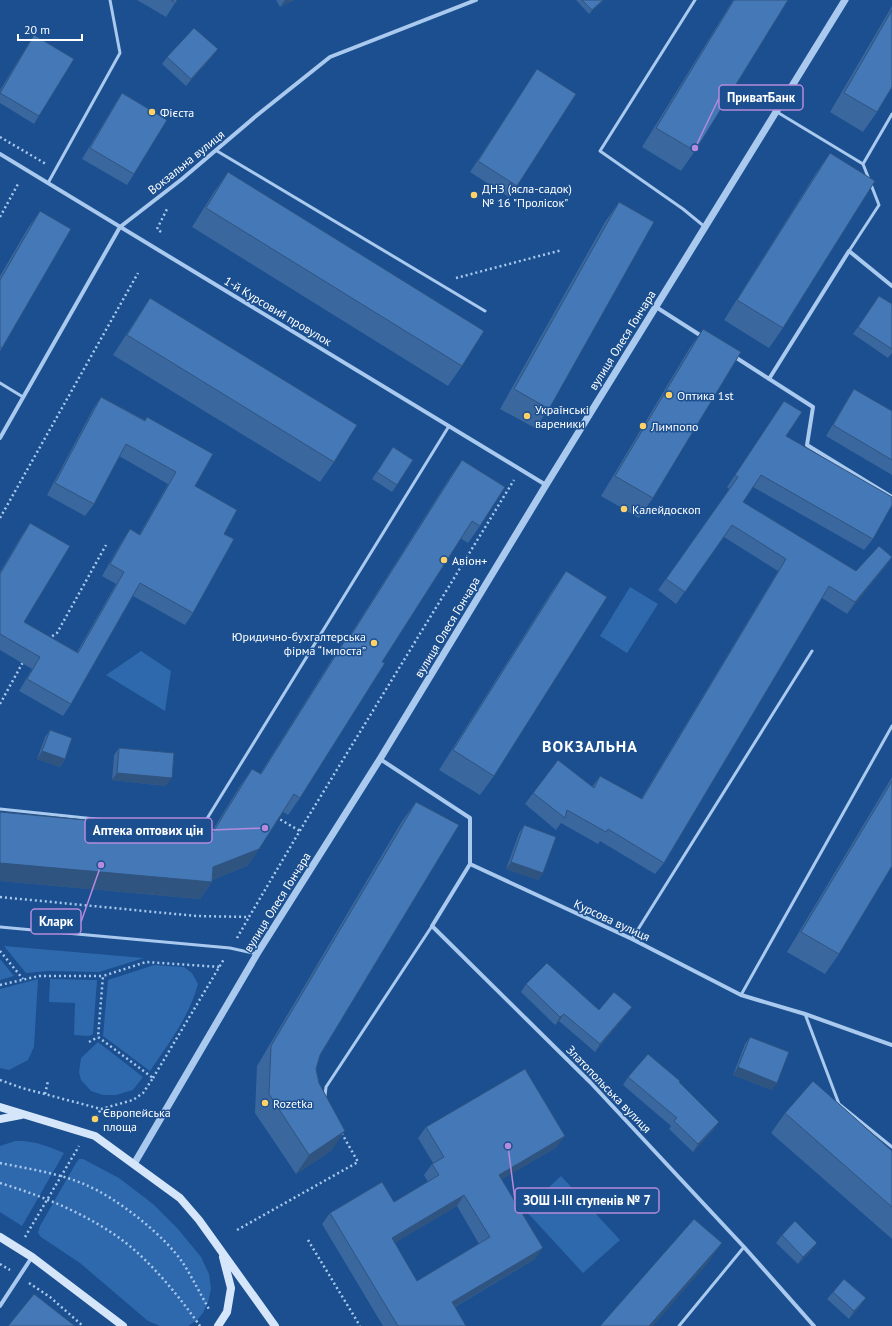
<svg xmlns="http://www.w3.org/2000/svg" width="892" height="1326" font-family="'PT Sans',sans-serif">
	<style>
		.green { fill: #2e69ad }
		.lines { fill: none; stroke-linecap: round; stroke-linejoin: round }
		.path { stroke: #a9c9ee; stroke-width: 2.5; stroke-dasharray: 2 3; stroke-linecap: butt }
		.service { stroke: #a9c9ee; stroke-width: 3 }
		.minor { stroke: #a9c9ee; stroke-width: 4 }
		.tertiary { stroke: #a9c9ee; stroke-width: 7 }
		.secondary { stroke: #d6e6fa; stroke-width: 8 }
		.wall { fill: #3a679d; fill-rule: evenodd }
		.shaded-wall { fill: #305480 }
		.building { fill: #4478b7; stroke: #305480; fill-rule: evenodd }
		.poi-dot { fill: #ffd166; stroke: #1b4f8f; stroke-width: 1.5 }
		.labels { text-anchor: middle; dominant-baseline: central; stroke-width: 3; stroke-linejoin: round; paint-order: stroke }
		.poi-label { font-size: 12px; fill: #fff; stroke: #1b4f8f; text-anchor: start }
		.street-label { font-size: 12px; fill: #fff; stroke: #1b4f8f }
		.district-label { font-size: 16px; font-weight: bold; letter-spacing: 1px; fill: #fff; stroke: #1b4f8f }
		.leader { fill: none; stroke: #b68bdc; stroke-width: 1.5 }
		.callout-dot { fill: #b68bdc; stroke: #1b4f8f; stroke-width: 1.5 }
		.callout { fill: #1b4f8f; stroke: #b68bdc; stroke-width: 1.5 }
		.callout-label { font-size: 13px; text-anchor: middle; font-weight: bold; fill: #fff }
	</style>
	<rect width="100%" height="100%" fill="#1b4f8f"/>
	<!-- green -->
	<path class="green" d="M630,587L658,604L627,653L600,636Z
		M141,651L171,671L165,711L106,675Z
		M4,946L144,958L99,972L47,971L26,973Z
		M0,959L14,976L0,980Z
		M154,965L184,967L192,973L198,984C189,1017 169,1043 150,1071L103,1036L108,980Z
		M38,979L34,1047L28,1060L9,1070L0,1068V989Z
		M50,979L97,980L93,1034L89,1036L74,1035L75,1003L49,1002Z
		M98,1042L143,1077L133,1090L116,1095H103L91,1091L81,1080L79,1072L81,1058Z
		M15,1141C33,1140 48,1146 64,1153L22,1226L0,1212V1146Z
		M79,1159H83L119,1178L153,1204L178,1229L201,1257L209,1274L211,1289L208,1302L203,1313L197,1320L188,1326H160L148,1321L80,1263L41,1237L38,1233L40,1226L76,1163Z
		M561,1176L620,1240L583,1273L525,1210Z"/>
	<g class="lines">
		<!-- path -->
		<path class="path" d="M0,137L46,164
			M0,217L18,184
			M161,232L157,229L168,207
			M456,278L562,250
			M0,518L138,273
			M48,639L57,633L106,545
			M0,704L23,662
			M276,817L300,831
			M0,897L196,916L249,917L308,817L514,480
			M237,938L249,917
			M0,951L23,979
			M0,985L39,976H103
			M89,1042L98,1037
			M153,1078L224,959
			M0,1080L22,1088L101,1109L133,1100L143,1093L153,1078L98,1037L103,976L146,962L220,967
			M45,1094L48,1081
			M94,1121L101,1109
			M0,1163C29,1169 59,1173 86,1185C117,1198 164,1235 183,1263C193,1279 201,1295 210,1311
			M0,1183C42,1196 82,1212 118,1237C148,1258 179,1296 200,1326
			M237,1230L358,1162L341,1132
			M25,1237L79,1146
			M308,1240L360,1326
			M0,1264L10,1270
			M29,1283L50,1297L83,1326"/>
		<!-- service -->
		<path class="service" d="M695,0L600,151L683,209L705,227
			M777,112L863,164L892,114
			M217,151L485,311
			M48,183L120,53L110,0
			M849,251L879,205L863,164
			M0,383L23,397
			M0,809L200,830L449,426
			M0,927L230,948L257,954
			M632,939L812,651
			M741,995L892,726
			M805,1014L839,1104L892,1147
			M325,1096L326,1087L432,926
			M679,1326L744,1247"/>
		<!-- minor -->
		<path class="minor" d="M0,154L546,485
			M656,307L703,337
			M732,355L813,407L807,445L892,497
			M769,379L849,251L892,286
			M0,438L120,227L182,179L256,116L330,57L476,0
			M380,759L470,818V864L632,939L741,995L805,1014L892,1045
			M470,864L432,926L590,1082L744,1247L814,1326
			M0,1306L32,1257"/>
		<!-- tertiary -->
		<path class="tertiary" d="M134,1164L257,954L380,759L546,485L845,0"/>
		<!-- secondary -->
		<path class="secondary" d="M0,1107L95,1136L180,1198L199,1220L275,1326
			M0,1119L21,1115
			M0,1237L32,1257L123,1326
			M218,1326L227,1312L231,1288L223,1257"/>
	</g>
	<!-- wall -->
	<path class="wall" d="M137,0H177L166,17Z
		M276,0H294L280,7Z
		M576,0H604L589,14Z
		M733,0H788L695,151L681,171L642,147Z
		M892,6V87L877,112L863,132L830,112Z
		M34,35L39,116L34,124L0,103V90Z
		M167,57H212L186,86L162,64Z
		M537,69L517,186L509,197L470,172Z
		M122,93L134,174L127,185L82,159L115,104Z
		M830,153L783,328L769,348L724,320L816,173Z
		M228,172L462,366L448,386L192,227L214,192Z
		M619,202L549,409L535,428L500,409L605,222Z
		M40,211L2,348L0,351V276L28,228Z
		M879,296L892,304V353L888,358L853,334Z
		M150,298L334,462L320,482L113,355L137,318Z
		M703,329L653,498L639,518L601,496L689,349Z
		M854,389L892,411V475L826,436L847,400Z
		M101,397L145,420L147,417L195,486L224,534L193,613L185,625L133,596L71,704L63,716L19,691L32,669L0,650V572L22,535L30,523L24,622L77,652L116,584L102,576L122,541L130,529L139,535L168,484L119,456L94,504L85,516L47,495L93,409Z
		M784,401L786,436L873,539L864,550L753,487L743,502L856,571L892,557L884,568L847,614L822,598L664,863L655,874L600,841L598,844L561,823L556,830L525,804L533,793L592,787L600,776L641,799L778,571L724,537L676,604L658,590L729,489L727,487Z
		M393,447L397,485L392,492L372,479Z
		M462,460L480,526L468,543L460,538L382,662L300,798L288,815L283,812L259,849L247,866L212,880V882L200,899L0,881V812L212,831L240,786L252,769L260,774L334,656L346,639L347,640L450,477Z
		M566,571L494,776L480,795L439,770L552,591Z
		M50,730L65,759L60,767L37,759L45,737Z
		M119,748L166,786L112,780L114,755Z
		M892,777V866L839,954L825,974L787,952Z
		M416,802L320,1055L316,1069L331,1151L296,1174L255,1113L257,1066L402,821Z
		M524,825L543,873L538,880L506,869L519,833Z
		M526,984L599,1010L632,1007L626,1015L595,1052L559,1021L555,1025L521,992Z
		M750,1037L772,1090L733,1075L745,1044Z
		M628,1077L679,1082L714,1129L693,1152L669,1129L671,1126L623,1085Z
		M785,1113L892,1151V1239L771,1133Z
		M426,1127L557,1147L502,1179L535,1259L455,1307L466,1326H383L322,1224L330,1213L394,1202L428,1182L424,1175L432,1164L433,1163L418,1138ZM457,1206L479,1244L417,1281L394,1243Z
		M782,1235L812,1250L798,1264L776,1243Z
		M833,1292L861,1305L849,1319L827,1299Z"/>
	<!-- shaded-wall -->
	<path class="shaded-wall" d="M285,0H294L280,7Z
		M603,0H604L589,14L592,10Z
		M218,49L212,57L186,86L191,79Z
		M892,557L884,568L847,614L855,602Z
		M42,751L65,759L60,767L37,759Z
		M117,773L172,778L166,786L112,780Z
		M259,849L247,866L207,882H212L200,899L0,881V863L213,867Z
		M511,862L543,873L538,880L506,869Z
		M632,1007L626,1015L595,1052L600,1044Z
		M564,1014L559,1021L555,1025L560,1017Z
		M738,1067L777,1083L772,1090L733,1075Z
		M719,1122L714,1129L693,1152L698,1144Z
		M345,1131L331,1151L296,1174L309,1155Z
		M565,1136L557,1147L492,1185L499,1175Z
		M464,1195L457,1206L384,1249L392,1238Z
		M722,1243L708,1263L653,1326H649Z
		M817,1243L812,1250L798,1264L803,1257Z
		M543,1248L535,1259L444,1313L452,1302Z
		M866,1298L861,1305L849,1319L854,1311Z"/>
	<!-- building -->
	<path class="building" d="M171,0H177L176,3Z
		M582,0H603L592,10Z
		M734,0H788L695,151L656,128Z
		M892,10V87L877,112L844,93Z
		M194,28L218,49L191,79L167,57Z
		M34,35L74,59L39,116L0,93Z
		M537,69L576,94L517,186L478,161Z
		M122,93L167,120L134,174L90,148Z
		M830,153L875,181L783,328L737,300Z
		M228,172L484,331L462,366L206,208Z
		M619,202L654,222L549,409L514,389Z
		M40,211L71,229L2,348L0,347V280Z
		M879,296L892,304V349L858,327Z
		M150,298L357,425L334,462L127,335Z
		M703,329L741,352L653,498L615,476Z
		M854,389L892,411V460L833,425Z
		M101,397L145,421L147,417L213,454L195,486L237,510L224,534L234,539L193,613L140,583L71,704L27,679L40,657L0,634V574L30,523L70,546L24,622L78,653L124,572L110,564L130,529L140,535L176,472L126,444L94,504L55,483Z
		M784,401L802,412L786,436L892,497V505L873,539L761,475L743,502L856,571L879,546L892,557L855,602L829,586L664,863L608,829L606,832L567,810L565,818L533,793L558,760L594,788L600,776L642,799L786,559L732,525L685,592L666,579L738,477L735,475Z
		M393,447L413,460L397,485L377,472Z
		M462,460L505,487L480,526L472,521L382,662L385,663L300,798L294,794L259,849L213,867L212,882L0,863V812L213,832L252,769L261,774L346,639L348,640Z
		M566,571L607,597L494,776L453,750Z
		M50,730L72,738L65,759L42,751Z
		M119,748L174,753L172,778L117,773Z
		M892,781V866L839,954L801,932Z
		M416,802L459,825L320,1055L316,1069L319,1083L345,1131L309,1155L269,1094L271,1046Z
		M524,825L556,837L543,873L511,862Z
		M547,963L599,1010L614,992L632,1007L600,1044L564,1014L560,1017L526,984Z
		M750,1037L789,1052L777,1083L738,1067Z
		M648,1054L680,1081L679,1082L719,1122L698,1144L674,1121L677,1118L628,1077Z
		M525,1069L565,1136L499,1175L543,1248L452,1302L466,1326H398L330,1213L382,1182L394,1202L439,1175L432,1164L444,1157L426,1127ZM464,1195L490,1237L417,1281L392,1238Z
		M813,1081L892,1151V1207L785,1113Z
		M694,1219L722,1243L649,1326H600Z
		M795,1221L817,1243L803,1257L782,1235Z
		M844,1279L866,1298L854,1311L833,1292Z
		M34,1294L75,1326H8Z"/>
	<!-- markers -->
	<g class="poi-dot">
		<circle cx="152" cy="112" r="4"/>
		<circle cx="474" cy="195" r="4"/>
		<circle cx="669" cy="395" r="4"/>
		<circle cx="527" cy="416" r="4"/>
		<circle cx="643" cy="426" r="4"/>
		<circle cx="624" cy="509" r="4"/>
		<circle cx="444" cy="560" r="4"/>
		<circle cx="374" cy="643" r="4"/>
		<circle cx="265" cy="1103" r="4"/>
		<circle cx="95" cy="1119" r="4"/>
	</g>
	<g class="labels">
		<!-- poi labels -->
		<g class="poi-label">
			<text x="160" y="112">Фієста</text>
			<text x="482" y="188">ДНЗ (ясла-садок)<tspan x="482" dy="14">№ 16 "Пролісок"</tspan></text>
			<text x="677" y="395">Оптика 1st</text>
			<text x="535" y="409">Українські<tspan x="535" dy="14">вареники</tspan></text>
			<text x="651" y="426">Лимпопо</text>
			<text x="632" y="509">Калейдоскоп</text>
			<text x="452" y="560">Авіон+</text>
			<text x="366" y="636" text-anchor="end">Юридично-бухгалтерська<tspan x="366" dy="14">фірма “Імпоста”</tspan></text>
			<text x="273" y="1103">Rozetka</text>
			<text x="103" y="1112">Європейська<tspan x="103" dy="14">площа</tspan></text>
		</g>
		<!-- street labels -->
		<g class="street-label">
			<text transform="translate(186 162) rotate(-39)">Вокзальна вулиця</text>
			<text transform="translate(278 311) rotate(31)">1-й Курсовий провулок</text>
			<text transform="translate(622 340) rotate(-58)">вулиця Олеся Гончара</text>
			<text transform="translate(447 627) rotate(-59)">вулиця Олеся Гончара</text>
			<text transform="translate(277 902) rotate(-58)">вулиця Олеся Гончара</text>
			<text transform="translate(612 920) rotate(25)">Курсова вулиця</text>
			<text transform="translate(609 1089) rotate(46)">Златопольська вулиця</text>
		</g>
		<!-- district labels -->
		<g class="district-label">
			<text x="590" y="746">ВОКЗАЛЬНА</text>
		</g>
	</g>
	<!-- callouts -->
	<path class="leader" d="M695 148L719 98M265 828L212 830M101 865L81 922M508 1146L515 1200"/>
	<g class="callout-dot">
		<circle cx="695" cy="148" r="4"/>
		<circle cx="265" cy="828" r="4"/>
		<circle cx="101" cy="865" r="4"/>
		<circle cx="508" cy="1146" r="4"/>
	</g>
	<g class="callout">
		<rect x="719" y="85" width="84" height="25" rx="4"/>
		<rect x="85" y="818" width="127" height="25" rx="4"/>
		<rect x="31" y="909" width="50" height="25" rx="4"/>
		<rect x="515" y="1188" width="144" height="25" rx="4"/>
	</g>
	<g class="callout-label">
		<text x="761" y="102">ПриватБанк</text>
		<text x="148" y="835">Аптека оптових цін</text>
		<text x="56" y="926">Кларк</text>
		<text x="587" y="1205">ЗОШ І-ІІІ ступенів № 7</text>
	</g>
	<!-- scale -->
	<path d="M18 34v6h64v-6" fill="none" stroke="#ffffff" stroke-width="2"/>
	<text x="24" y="34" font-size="12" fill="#ffffff" stroke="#1b4f8f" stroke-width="3" paint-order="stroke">20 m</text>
</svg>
